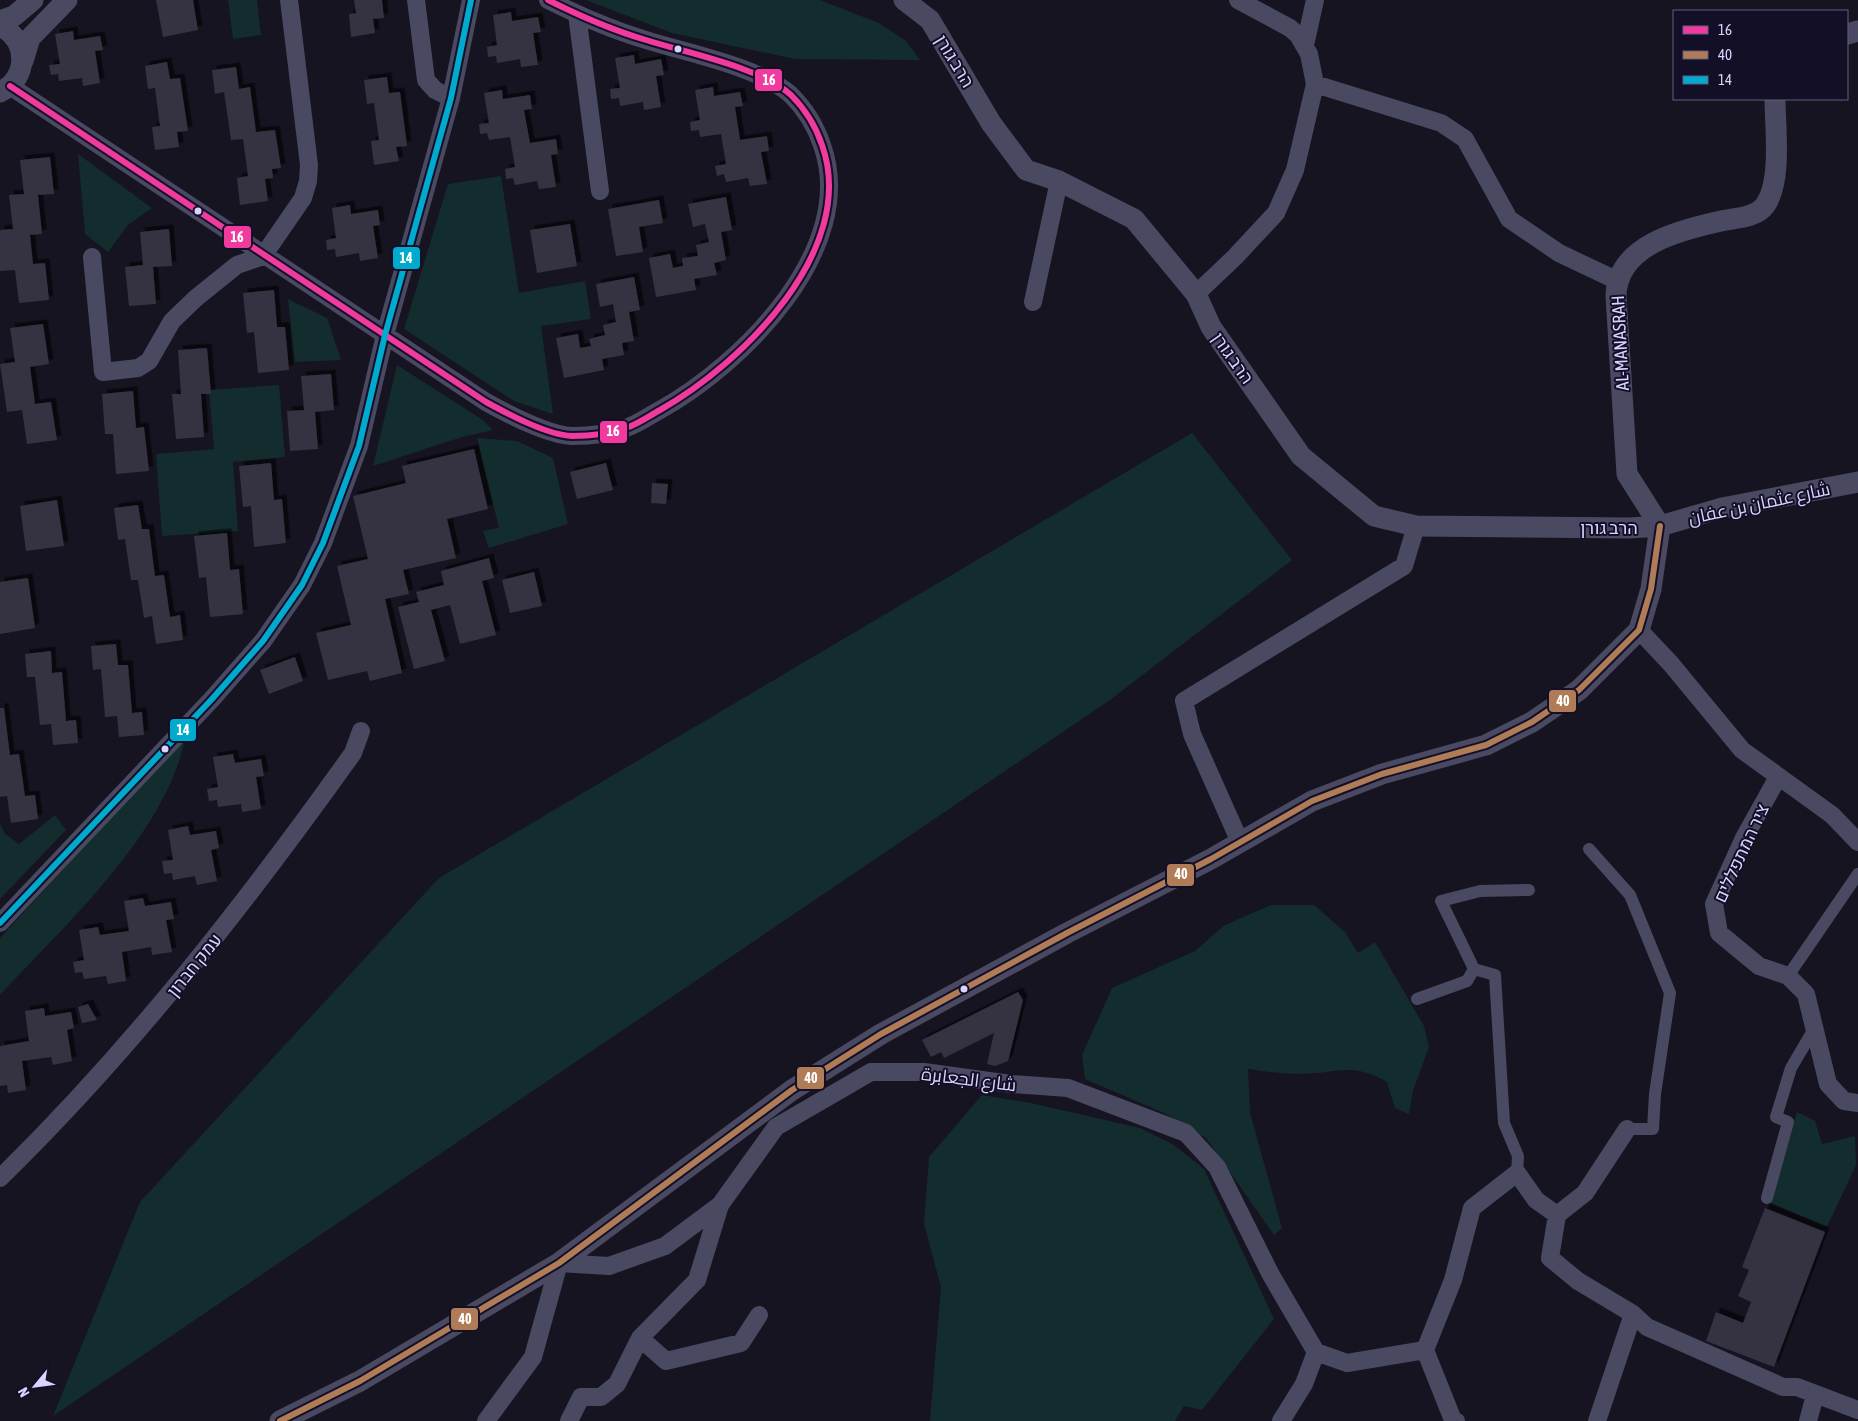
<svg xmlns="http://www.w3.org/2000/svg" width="1858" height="1421" font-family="'Asap Condensed',Cairo,Heebo,sans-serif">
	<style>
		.green { fill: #132c2d }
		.building { fill: #343243; filter: url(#shadow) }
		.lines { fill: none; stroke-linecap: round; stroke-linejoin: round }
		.pedestrian { stroke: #4a4962; stroke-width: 12 }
		.minor { stroke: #4a4962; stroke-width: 18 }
		.tertiary { stroke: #4a4962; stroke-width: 21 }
		.bus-1-casing { stroke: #130f26; stroke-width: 10 }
		.bus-2-casing { stroke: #130f26; stroke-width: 10 }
		.bus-3-casing { stroke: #130f26; stroke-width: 10 }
		.bus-1 { stroke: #f13a9d; stroke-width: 6 }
		.bus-2 { stroke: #b07c57; stroke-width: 6 }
		.bus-3 { stroke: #00a9ce; stroke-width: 6 }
		.bus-dot { fill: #d9d4ff; stroke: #130f26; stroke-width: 2 }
		.labels { text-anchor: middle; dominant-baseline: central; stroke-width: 4; stroke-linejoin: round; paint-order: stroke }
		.street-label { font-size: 18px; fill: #d9d4ff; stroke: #130f26 }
		.line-badge { stroke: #130f26; stroke-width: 2 }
		.badge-label { font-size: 14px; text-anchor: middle; font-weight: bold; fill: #fff }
	</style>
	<defs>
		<filter id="shadow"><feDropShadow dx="4.5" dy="-4.5" stdDeviation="0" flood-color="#0009"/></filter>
	</defs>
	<rect width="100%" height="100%" fill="#161421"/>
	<!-- green -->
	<path class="green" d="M228,0H257L261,35L233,39Z
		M586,0H820L879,23L906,41L920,60L795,59L672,33Z
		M78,154L152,208L128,225L108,252L85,234Z
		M501,176L519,293L585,281L591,319L541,326L553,414L514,401L404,329L448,184Z
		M288,299L327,318L341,360L295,362Z
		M397,365L483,420L493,430L462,437L373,466Z
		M279,385L285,457L233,462L238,531L162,536L156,454L214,449L209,390Z
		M1192,433L1292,560L1110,700L53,1416L140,1202L439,878Z
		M477,438L517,441L553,458L568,524L489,548L483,531L499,528Z
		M185,738C167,833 64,926 0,995V938Z
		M55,815L66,830L0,899V824L5,834L19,844Z
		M1271,905H1314L1345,932L1358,953L1375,942L1424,1026L1429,1047L1413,1091L1409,1114L1395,1108L1387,1082C1351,1062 1340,1073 1303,1074C1284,1074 1266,1072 1248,1069L1250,1113L1282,1228L1274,1235L1206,1138L1164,1113L1085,1079L1082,1055L1112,988L1195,951L1225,925Z
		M982,1095L1031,1103L1140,1128L1174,1145L1204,1169L1274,1319L1202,1410L1184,1406L1175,1421H930L941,1287L924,1224L929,1157Z
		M1797,1112L1815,1121L1822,1144L1855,1136L1856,1165L1827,1227L1769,1202Z"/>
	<!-- building -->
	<path class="building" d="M156,0H193L198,30L163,37Z
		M354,0H382L384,18L373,19L375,33L351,37L349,14L356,13Z
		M511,12L512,21L538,17L541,32L533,33L538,65L521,67L520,59L497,63L496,56L488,57L487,47L497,45L493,15Z
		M73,31L74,40L100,36L103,50L95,51L100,83L83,86L82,78L59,81L58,74L51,75L49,65L60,64L55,34Z
		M634,55L635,64L661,59L664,75L656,76L661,107L644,110L643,102L620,106L619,98L611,99L610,89L620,88L615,58Z
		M167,62L170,79L180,78L188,131L177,132L179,147L155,150L152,127L160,126L155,88L148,89L145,66Z
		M236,67L239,89L250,87L256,132L275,130L281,168L272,169L273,178L265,179L268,201L240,205L237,178L248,176L243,139L231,140L224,92L215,94L212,70Z
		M387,77L389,93L400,92L407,146L396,147L399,161L374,165L371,141L379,140L374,103L367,104L364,80Z
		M713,87L714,96L740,92L743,106L735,107L740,140L767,136L769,151L761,152L767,184L750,186L748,178L726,182L724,174L717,176L715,166L726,164L721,134L700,137L699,130L691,131L690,122L700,120L695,90Z
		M502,90L503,99L530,95L532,109L524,110L530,143L556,139L558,154L551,155L556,187L539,189L537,181L515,185L513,178L506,179L505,169L515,167L510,137L489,140L487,133L480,134L479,124L489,123L484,93Z
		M50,157L54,194L38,195L42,234L30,235L33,264L45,263L49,300L19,303L15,270L0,271V230L13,229L9,195L24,194L20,160Z
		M726,197L732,230L721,232L726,260L714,263L717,275L694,279L696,290L656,297L649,258L670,254L673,268L683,266L682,258L698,256L696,245L709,242L705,224L693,227L688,204Z
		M659,200L663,223L639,227L643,252L616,256L608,209Z
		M350,205L351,214L378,210L380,225L373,226L378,258L360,261L359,253L336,257L335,249L327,250L326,240L336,238L332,208Z
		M570,224L577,266L537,273L530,230Z
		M169,229L172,266L153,267L156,304L129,306L125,267L143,265L140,232Z
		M634,277L640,310L629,312L634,341L622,343L624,355L602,359L604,370L564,378L556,338L578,334L580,348L591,346L589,339L605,335L603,325L616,322L613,304L600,307L596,284Z
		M274,290L277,327H285L289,370L258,373L254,332L247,333L243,293Z
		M43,324L49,364L30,367L35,404L51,402L57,440L27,444L22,410L7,412L0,364L15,362L10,328Z
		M207,348L211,394H201L204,437L176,439L172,394H181L178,350Z
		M331,374L334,410L315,412L318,449L290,451L287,411L304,410L301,376Z
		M133,391L136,428L144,427L149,471L116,474L113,434H105L102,394Z
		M474,449L488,509L447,519L456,558L403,570L409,594L385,599L402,673L370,681L367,671L328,680L316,633L351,625L337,566L368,559L353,496L406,483L402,466Z
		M271,463L274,500L282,499L286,543L254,547L251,506L243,507L239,466Z
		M606,463L613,490L577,499L570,472Z
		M652,483L668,484L666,504L651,503Z
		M57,500L64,546L26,551L20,506Z
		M138,505L142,529H149L155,576L164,575L170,617L180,615L183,640L156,644L152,616L144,618L138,580H131L125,539L118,540L114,508Z
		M227,533L230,570L239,569L243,614L210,617L206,577L199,578L194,536Z
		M489,558L494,578L482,581L496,635L460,644L450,605L431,610L445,661L414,669L398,607L419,602L416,592L444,585L441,571Z
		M534,572L542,606L510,613L502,580Z
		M28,578L35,628L0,634V582Z
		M116,644L118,665H128L132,713L142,712L144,735L119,737L117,716L105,717L101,669L93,670L91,646Z
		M51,651L52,673L62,672L66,721L76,720L78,743L53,745L51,724L40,725L35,677H27L25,654Z
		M295,657L303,681L269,694L260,670Z
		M0,708H4L10,755L19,754L25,796L35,795L38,819L11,823L7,796L0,797Z
		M233,754L235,763L261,759L264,776L256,777L261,809L242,812L241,804L218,807L217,800L209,801L207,789L218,787L213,757Z
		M188,826L190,835L216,831L219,848L211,850L217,881L197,885L195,876L173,880L172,873L164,874L162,861L173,860L168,830Z
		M143,898L145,906L171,902L174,919L166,920L172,952L152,955L151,947L122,952L126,981L108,984L106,976L84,979L82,972L75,973L73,962L84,960L79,930L98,927L100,935L129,931L124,901Z
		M1018,992L1023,1000L1008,1061L995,1066L987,1064L994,1033L944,1058L941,1052L931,1057L922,1040Z
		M88,1004L97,1020L82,1023L78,1007Z
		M44,1008L45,1016L71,1012L74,1028L67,1030L72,1061L53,1065L51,1057L22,1061L26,1090L8,1093L7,1085L0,1086V1046L29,1041L25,1011Z
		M1765,1208L1825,1232L1774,1367L1706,1341L1716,1312L1743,1323L1751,1302L1738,1296L1749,1270L1742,1267Z"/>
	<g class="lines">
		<!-- pedestrian -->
		<path class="pedestrian" d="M1589,849L1630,895L1670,993L1655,1094L1653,1129H1627
			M1788,976L1858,874
			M1417,999L1467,981L1474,969
			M1517,1173L1518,1156L1504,1123L1495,975L1474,969L1441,901L1480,891L1529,890
			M1767,1198L1788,1122L1776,1117L1791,1068L1814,1029"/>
		<!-- minor -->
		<path class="minor" d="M416,0L426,80L435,90L451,98
			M577,14L600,191
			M1305,45L1315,0
			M1315,84L1441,123L1465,139L1509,219L1559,253L1618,281
			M10,86L486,402C508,414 547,435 572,436C591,436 609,434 626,428C638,424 649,416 660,410C742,364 859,249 822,145C816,127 805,109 791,95C760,67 687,53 646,40C612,30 580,16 548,0
			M92,257L103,372L138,368L149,361L172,321L196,298L237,265L263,256L303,198L308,181L309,165L289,0
			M1196,294L1235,257L1276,213L1295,170L1315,84L1309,54L1298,35L1290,28L1238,0
			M1033,302L1059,181
			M1639,630L1671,664L1742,750L1832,815L1858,842
			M1778,777L1744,838L1714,904L1719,933L1759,966L1788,976L1806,994L1828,1084L1844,1101L1858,1103
			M1240,842L1192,734L1184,701L1404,566L1416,526
			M0,923L212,699L263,641L302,585L323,543L359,446L385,335L451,98L471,0
			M0,1178C132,1049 246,903 353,753L361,731
			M1557,1215L1585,1193L1627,1129
			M640,1338L666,1361L741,1343L759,1315
			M1425,1350L1453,1280L1472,1208L1517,1173L1536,1200L1557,1215L1550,1258L1578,1281L1633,1314L1647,1327L1783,1387H1797L1858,1410
			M1316,1352L1347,1363L1425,1350L1453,1420L1456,1421
			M486,1421L533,1357L559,1263L609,1266L665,1246L720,1205L776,1127L871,1072H924L1011,1084L1068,1088L1186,1133L1217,1167L1271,1275L1316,1352
			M569,1421L581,1397H601L617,1384L640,1338L697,1280L720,1205
			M1281,1421L1304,1384L1316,1352
			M1597,1421L1633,1314
			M1808,1421L1815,1395"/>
		<!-- tertiary -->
		<path class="tertiary" d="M904,0L930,20L991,123L1026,170L1059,181L1134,219L1196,294L1211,327L1301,456L1374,516L1416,526L1629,528L1660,526L1722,508L1858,482
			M0,21L14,16L33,0
			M0,26C29,39 29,79 0,92
			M1847,34L1858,31
			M23,61L30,38L67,0
			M1660,526L1627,474L1616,296C1617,245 1680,230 1721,221C1736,218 1757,218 1766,204C1782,179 1775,127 1775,99
			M280,1421L360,1381L559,1263L792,1090L881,1034L1067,933L1211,859L1312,801L1382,774L1486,745L1532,722L1579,690L1639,630L1651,589L1660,526"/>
		<defs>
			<path id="bus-1" d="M10,86L486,402C508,414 547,435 572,436C591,436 609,434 626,428C638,424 649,416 660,410C742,364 859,249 822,145C816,127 805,109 791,95C760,67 687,53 646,40C612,30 580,16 548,0"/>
			<path id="bus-2" d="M280,1421L360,1381L559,1263L792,1090L881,1034L1067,933L1211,859L1312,801L1382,774L1486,745L1532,722L1579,690L1639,630L1651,589L1660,526"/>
			<path id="bus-3" d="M0,923L212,699L263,641L302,585L323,543L359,446L385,335L451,98L471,0"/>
		</defs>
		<!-- bus-1 casing -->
		<use href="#bus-1" class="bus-1-casing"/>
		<!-- bus-2 casing -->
		<use href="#bus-2" class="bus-2-casing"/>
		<!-- bus-3 casing -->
		<use href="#bus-3" class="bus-3-casing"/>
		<!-- bus-1 -->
		<use href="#bus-1" class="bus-1"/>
		<!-- bus-2 -->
		<use href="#bus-2" class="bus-2"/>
		<!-- bus-3 -->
		<use href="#bus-3" class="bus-3"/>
	</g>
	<!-- markers -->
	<g class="bus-dot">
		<circle cx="678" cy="49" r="4.5"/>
		<circle cx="198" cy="211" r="4.5"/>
		<circle cx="165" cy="749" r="4.5"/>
		<circle cx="964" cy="989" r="4.5"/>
	</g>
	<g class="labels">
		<!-- street labels -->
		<g class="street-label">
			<text transform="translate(955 61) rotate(59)">הרב גורן</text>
			<text transform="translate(1620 343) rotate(-93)">AL-MANASRAH</text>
			<text transform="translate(1233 358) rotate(55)">הרב גורן</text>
			<text transform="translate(1759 503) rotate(-12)">شارع عثمان بن عفان</text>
			<text x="1609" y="527">הרב גורן</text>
			<text transform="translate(1741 853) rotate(-65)">ציר המתפללים</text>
			<text transform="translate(194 965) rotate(-51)">עמק חברון</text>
			<text transform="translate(969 1079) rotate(7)">شارع الجعابرة</text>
		</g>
	</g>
	<g class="line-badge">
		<rect x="754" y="68" width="29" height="24" rx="5" fill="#f13a9d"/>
		<rect x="223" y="225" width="29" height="24" rx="5" fill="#f13a9d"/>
		<rect x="392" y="246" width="29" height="24" rx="5" fill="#00a9ce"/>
		<rect x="599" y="420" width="29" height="24" rx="5" fill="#f13a9d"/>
		<rect x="1548" y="689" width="29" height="24" rx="5" fill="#b07c57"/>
		<rect x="169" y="718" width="28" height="24" rx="5" fill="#00a9ce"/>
		<rect x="1166" y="863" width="29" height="24" rx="5" fill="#b07c57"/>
		<rect x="796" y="1066" width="29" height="24" rx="5" fill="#b07c57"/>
		<rect x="450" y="1307" width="29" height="24" rx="5" fill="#b07c57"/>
	</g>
	<g class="badge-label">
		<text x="769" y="85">16</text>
		<text x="237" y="242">16</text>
		<text x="406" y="263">14</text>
		<text x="613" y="436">16</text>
		<text x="1563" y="706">40</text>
		<text x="183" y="735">14</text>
		<text x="1181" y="879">40</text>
		<text x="811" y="1083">40</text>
		<text x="465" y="1324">40</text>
	</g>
	<!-- legend -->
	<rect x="1673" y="10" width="175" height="90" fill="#130f26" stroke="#625e7d"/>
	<rect x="1683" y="26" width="25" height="8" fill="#f13a9d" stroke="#625e7d"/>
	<text x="1718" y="35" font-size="15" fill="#d9d4ff">16</text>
	<rect x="1683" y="51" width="25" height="8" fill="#b07c57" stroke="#625e7d"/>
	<text x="1718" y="60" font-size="15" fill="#d9d4ff">40</text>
	<rect x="1683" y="76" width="25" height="8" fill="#00a9ce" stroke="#625e7d"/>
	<text x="1718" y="85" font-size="15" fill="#d9d4ff">14</text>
	<!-- north arrow -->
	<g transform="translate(35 1386) rotate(241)" stroke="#130f26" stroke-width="4" paint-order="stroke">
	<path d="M0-4L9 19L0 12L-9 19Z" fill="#d9d4ff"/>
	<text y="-8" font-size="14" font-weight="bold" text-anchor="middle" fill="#d9d4ff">N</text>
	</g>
</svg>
